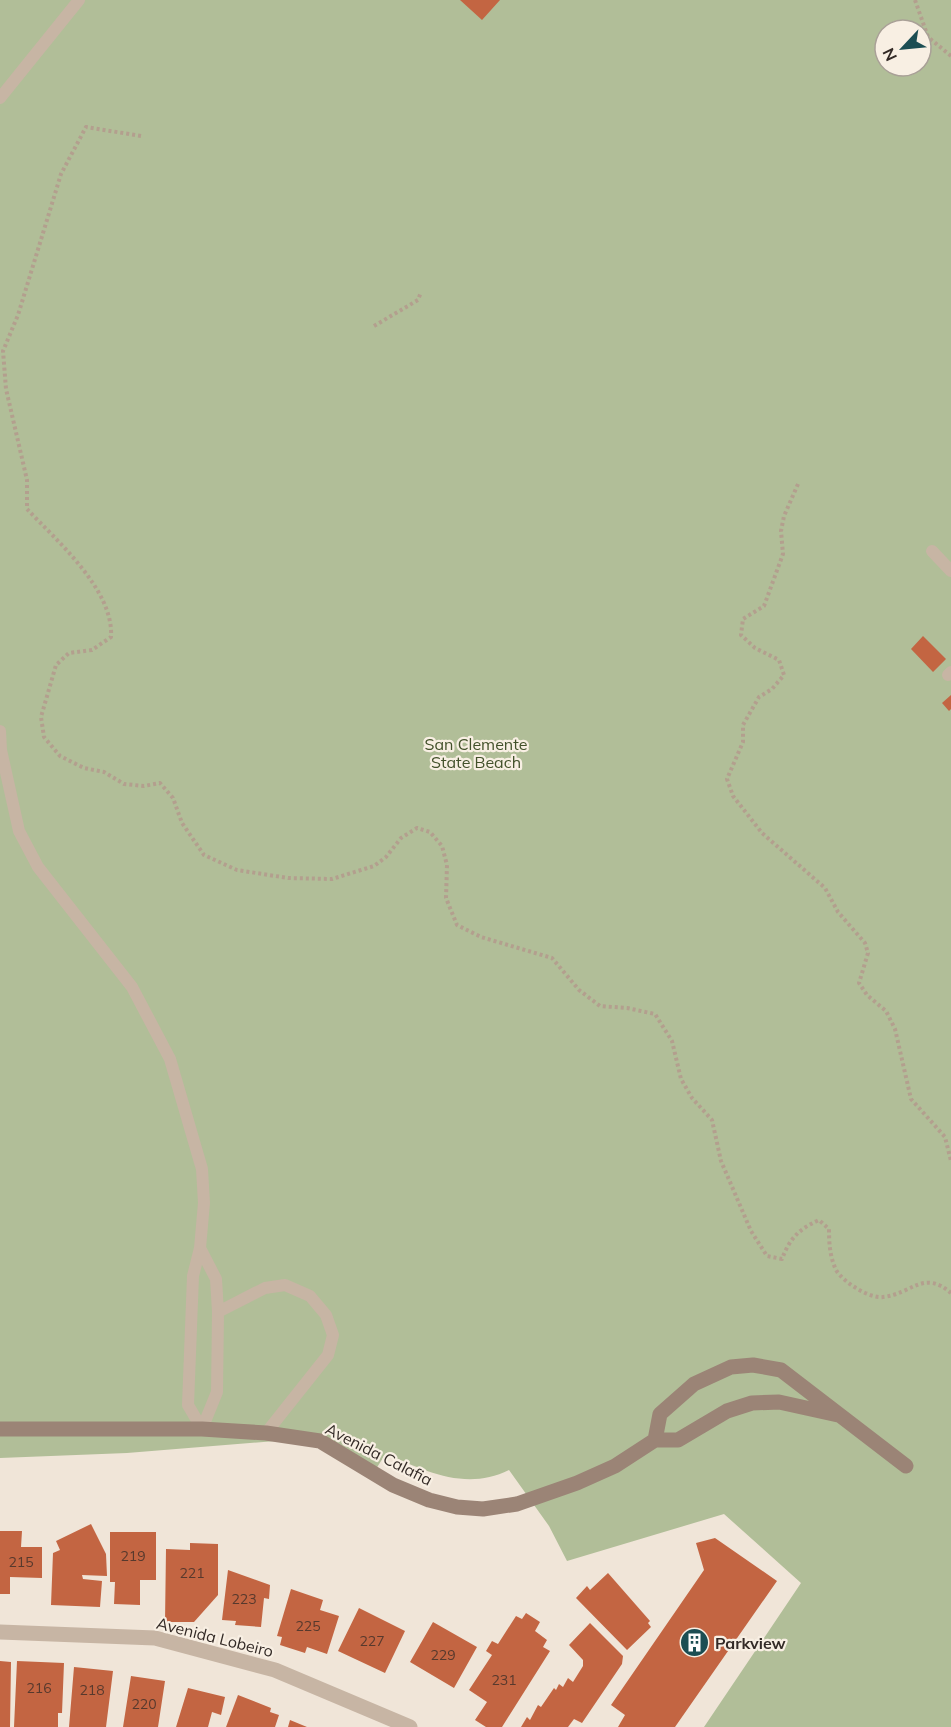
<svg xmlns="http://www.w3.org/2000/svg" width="951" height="1727" font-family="Mulish,sans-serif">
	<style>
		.green { fill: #b1be98; fill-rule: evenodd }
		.building { fill: #c36542 }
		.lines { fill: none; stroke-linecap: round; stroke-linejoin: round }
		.path { stroke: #b39f8e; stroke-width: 4; stroke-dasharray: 3 3; stroke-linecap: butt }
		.lane { stroke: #c7b5a4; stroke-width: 12 }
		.street { stroke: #c7b5a4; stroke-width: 15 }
		.secondary { stroke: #9b8476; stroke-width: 15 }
		.labels { text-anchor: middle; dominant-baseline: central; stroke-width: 4.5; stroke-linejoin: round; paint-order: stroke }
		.number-label { font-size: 14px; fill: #57392d }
		.park-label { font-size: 16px; fill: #42512a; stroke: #f8efe3 }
		.street-label { font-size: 16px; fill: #332a26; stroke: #f8efe3 }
		.poi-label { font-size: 16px; font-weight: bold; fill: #332a26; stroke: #f8efe3; text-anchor: start }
	</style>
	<rect width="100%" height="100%" fill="#f0e5d8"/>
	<!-- green -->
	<path class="green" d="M0,0H951V1727H704L801,1583L724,1514L567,1561L549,1526L509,1470C467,1491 425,1472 386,1453L371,1477L338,1453L288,1440L127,1453L0,1458ZM885,30H921V66H885Z"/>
	<!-- building -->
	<path class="building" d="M460,0H500L482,20Z
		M923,636L946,659L933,672L911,649Z
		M951,695V709L949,711L942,703Z
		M91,1524L106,1554L107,1576L82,1575L83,1579L102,1581L100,1607L51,1605L53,1553L60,1550L56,1541Z
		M0,1531H22L21,1547H42V1578L10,1577V1594H0Z
		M110,1532H156V1580H140V1605L114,1604L115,1582H110Z
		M715,1538L777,1581L675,1727H618L625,1715L611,1705L704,1570L696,1543Z
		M190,1543L218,1544V1595L194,1622H165L166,1549L190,1550Z
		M228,1570L270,1585L269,1599L264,1598L261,1627L235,1625L236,1621L222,1620Z
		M608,1573L650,1621L648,1623L651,1627L627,1650L576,1598L587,1586L590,1590Z
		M291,1589L323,1600L320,1610L339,1616L327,1654L307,1647L305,1653L280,1645L282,1637L277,1636Z
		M359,1608L405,1631L385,1673L338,1651Z
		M526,1613L540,1622L535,1631L547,1640L543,1647L550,1651L502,1727H486L475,1720L487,1702L469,1690L492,1655L486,1651L492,1641L498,1644L516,1616L522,1619Z
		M433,1622L477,1647L454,1688L410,1662Z
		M590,1623L623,1656L622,1664L582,1723L574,1719L568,1727H521L527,1717L530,1720L538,1705L541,1707L554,1688L556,1690L559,1684L563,1687L568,1678L573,1682L583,1666V1660L569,1645Z
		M0,1661L11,1662L10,1727H0Z
		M17,1661L64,1663L62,1713H58V1727H14Z
		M74,1667L113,1671L106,1727H69Z
		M131,1676L165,1681L158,1727H123Z
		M188,1688L225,1697L221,1715L212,1712L208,1727H176Z
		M238,1695L271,1708L270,1712L279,1715L275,1727H226Z
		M290,1720L307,1727H288Z"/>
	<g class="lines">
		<!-- path -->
		<path class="path" d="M915,0L928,37L951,56
			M141,136L86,127L61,174L18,315L3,351L6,389L27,480V509C57,541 114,590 111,637L92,650L69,653L56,665L41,717L44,737L60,756L84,768L104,772L124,784L144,786L160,783L173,798L182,823L204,855L237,870L288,878L332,879L374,866L386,857L401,838L417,828L430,832L442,846L447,865L446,898L457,925L481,937L552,958L579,990L600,1006L627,1008L655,1014L672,1041L681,1079L692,1098L712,1120L721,1161L751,1231L767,1256L782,1259C790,1238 799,1229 819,1220L829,1229C829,1244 830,1257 836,1270C843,1282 870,1299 883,1297C912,1294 923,1269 951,1293
			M374,326L418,300L421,292
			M798,484L784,516L781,531L783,554L764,606L743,619L741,635L755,648L779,660L784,675L772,689L759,697L743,725V742L727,779L733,796L762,833L825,888L838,912L865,943L868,953L859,983L867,995L886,1011L895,1029L911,1099L945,1137L951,1161"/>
		<!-- lane -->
		<path class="lane" d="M0,98L79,0
			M932,551L951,571
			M948,675L951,672
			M0,731L1,750L19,831L38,867L132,987L170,1059L195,1145L202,1169L204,1203L200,1248L193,1276L188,1405L202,1429
			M200,1248L216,1279L218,1312L217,1392L202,1429
			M218,1312L265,1288L285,1285L310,1296L326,1315L333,1335L328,1355L266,1433"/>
		<!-- street -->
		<path class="street" d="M0,1632L155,1638L275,1670L410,1727"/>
		<!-- secondary -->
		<path class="secondary" d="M0,1429H202L266,1433L320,1441L393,1485L429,1500L457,1507L483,1509L517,1504L577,1483L615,1466L655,1440H678L727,1411L752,1403L779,1402L838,1415
			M655,1440L660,1414L694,1384L731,1367L753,1365L781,1370L906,1466"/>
	</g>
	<!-- icons -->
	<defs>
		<symbol id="building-disc" viewBox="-11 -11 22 22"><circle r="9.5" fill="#1c4e53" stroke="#f8efe3"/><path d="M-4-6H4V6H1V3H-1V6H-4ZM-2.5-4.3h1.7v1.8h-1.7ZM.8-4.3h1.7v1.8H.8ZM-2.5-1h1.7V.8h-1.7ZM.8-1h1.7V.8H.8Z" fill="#fff"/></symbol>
	</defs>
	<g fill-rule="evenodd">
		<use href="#building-disc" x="678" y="1626" width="33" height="33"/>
	</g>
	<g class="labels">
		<!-- number labels -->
		<g class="number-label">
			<text x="133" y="1556">219</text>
			<text x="21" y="1562">215</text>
			<text x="192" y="1573">221</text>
			<text x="244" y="1599">223</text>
			<text x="308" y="1626">225</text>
			<text x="372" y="1641">227</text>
			<text x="443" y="1655">229</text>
			<text x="504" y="1680">231</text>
			<text x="39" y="1688">216</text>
			<text x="92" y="1690">218</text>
			<text x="144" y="1704">220</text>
		</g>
		<!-- park labels -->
		<g class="park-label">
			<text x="476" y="744">San Clemente<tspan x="476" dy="18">State Beach</tspan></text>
		</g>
		<!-- street labels -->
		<g class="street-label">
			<text transform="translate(379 1454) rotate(27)">Avenida Calafia</text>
			<text transform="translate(215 1637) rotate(14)">Avenida Lobeiro</text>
		</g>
		<!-- poi labels -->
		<g class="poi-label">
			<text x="715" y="1643">Parkview</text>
		</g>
	</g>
	<!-- north arrow -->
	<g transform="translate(903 48) rotate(244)"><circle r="28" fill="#f8efe3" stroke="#a9a097" stroke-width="1.5"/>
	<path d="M0-4.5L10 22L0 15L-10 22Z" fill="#1c4e53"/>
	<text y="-9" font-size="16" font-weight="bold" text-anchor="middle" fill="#332a26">N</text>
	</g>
</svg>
